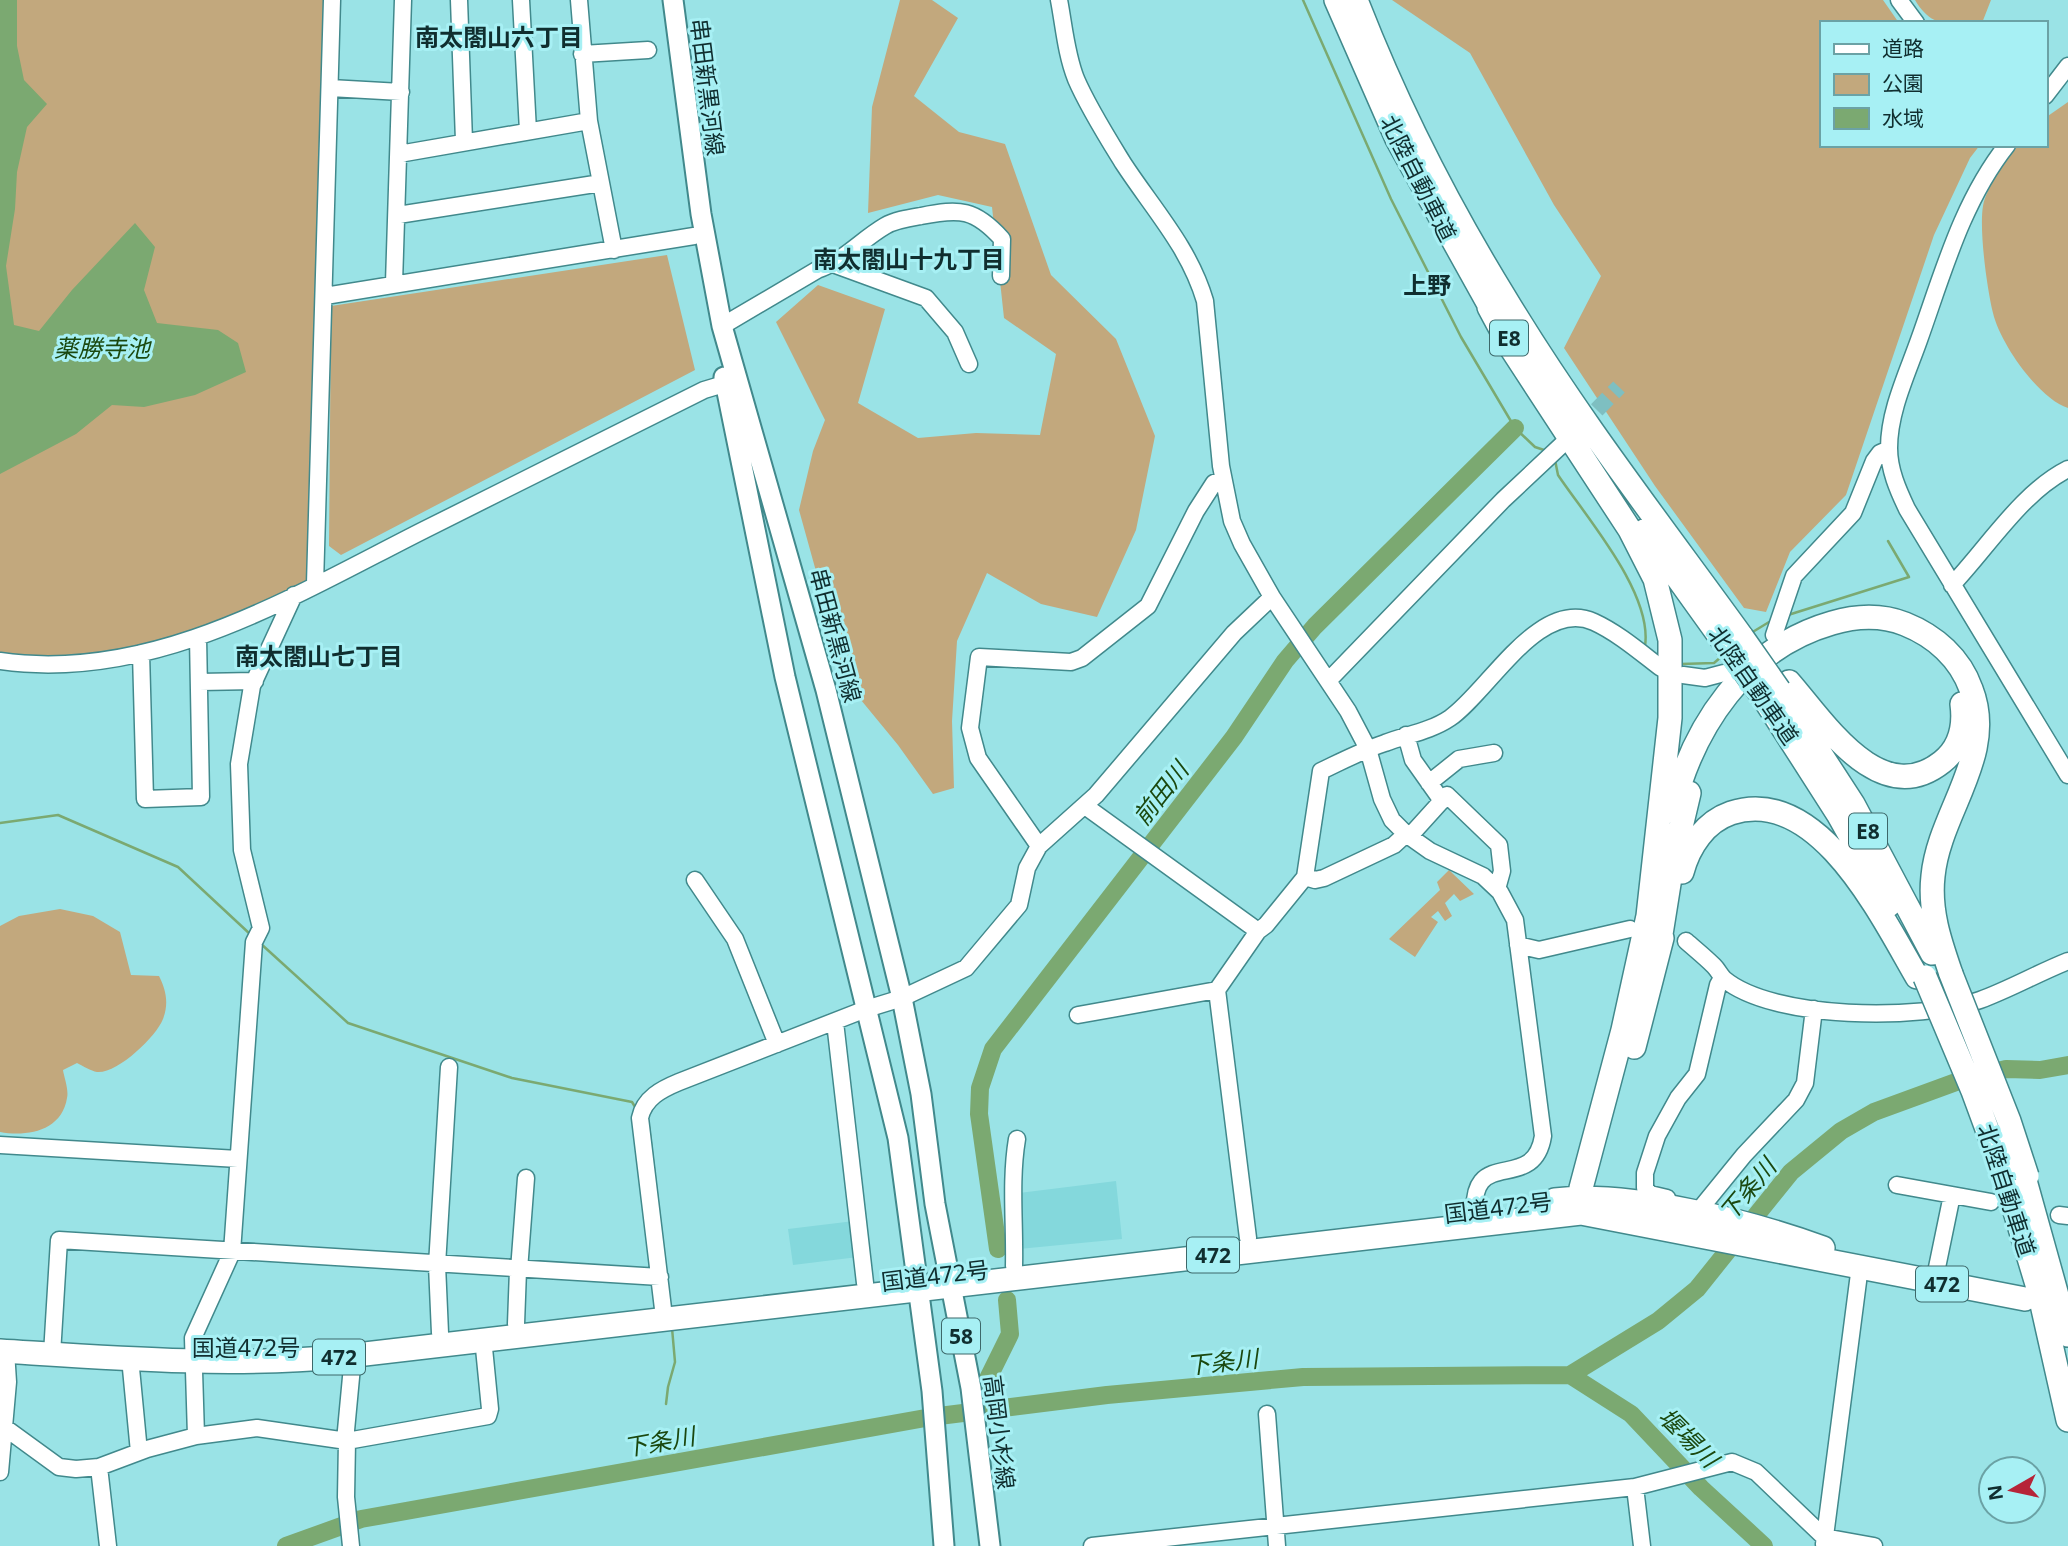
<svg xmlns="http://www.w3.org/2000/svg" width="2068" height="1546" font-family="'Noto Sans','Noto Sans JP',sans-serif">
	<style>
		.built { fill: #84d8dc }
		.green { fill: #c2a87d }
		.water { fill: #7ba971 }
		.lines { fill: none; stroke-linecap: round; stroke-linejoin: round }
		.stream { stroke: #7ba971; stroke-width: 2.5 }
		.river { stroke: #7ba971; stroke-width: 18 }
		.minor-tunnel { stroke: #7ebfc1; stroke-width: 16; stroke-dasharray: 16 8; stroke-linecap: butt }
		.minor-casing { stroke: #41898c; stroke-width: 19 }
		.major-casing { stroke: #41898c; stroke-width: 23 }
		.highway-casing { stroke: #41898c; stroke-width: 26 }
		.minor { stroke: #fff; stroke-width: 16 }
		.major { stroke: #fff; stroke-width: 19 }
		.highway { stroke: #fff; stroke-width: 23 }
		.highway-bridge-casing { stroke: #41898c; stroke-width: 26; stroke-linecap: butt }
		.highway-bridge { stroke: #fff; stroke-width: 23 }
		.labels { text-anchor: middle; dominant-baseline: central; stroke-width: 6; stroke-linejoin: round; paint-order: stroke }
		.shield { fill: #a7f0f4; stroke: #3d686a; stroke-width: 2 }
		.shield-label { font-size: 21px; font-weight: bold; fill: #102e2f }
		.street-label { font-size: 23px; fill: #102e2f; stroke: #a7f0f4 }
		.neighbourhood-label { font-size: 24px; font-weight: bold; fill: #102e2f; stroke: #a7f0f4 }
		.water-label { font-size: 24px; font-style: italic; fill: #1b480f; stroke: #a7f0f4 }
	</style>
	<rect width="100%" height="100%" fill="#9ae3e6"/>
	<!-- built -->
	<path class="built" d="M1116,1181L1122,1239L1019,1249V1193Z
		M854,1221L858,1257L793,1265L788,1229Z"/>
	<!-- green -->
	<path class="green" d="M0,0H333L316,583L297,594L116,657L0,658Z
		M900,0H932L958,18L914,96L959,132L1005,144L1051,275L1116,339L1155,436L1136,530L1097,617L1041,604L987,573L957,641L952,721L954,788L933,794L898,745L847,683L799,510L813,451L825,420L776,322L818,285L885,309L858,403L918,438L976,433L1040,435L1056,354L1004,318L992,207L938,195L868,213L872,107Z
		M1392,0H1883L1899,23H1821V145H1980L1970,158L1934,235L1846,495L1790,552L1766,612L1744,608L1655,486L1564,348L1601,276L1554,205L1470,53Z
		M1915,0H1991L1982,23C1950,23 1933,30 1915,0Z
		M2068,102V408C2038,398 2000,343 1993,313C1987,289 1979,230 1983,206C1987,185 2006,162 2018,145H2045V118Z
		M667,255L695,370L341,555L329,546L331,306Z
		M1449,870L1474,894L1460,901L1454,894L1445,903L1452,916L1445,921L1438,911L1431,917L1438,922L1415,957L1389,939L1440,890L1437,882Z
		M60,909L93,916L120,932L131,975L159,976C166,990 169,1003 163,1019C156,1037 117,1074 97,1072C91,1071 83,1066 77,1063L63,1070C64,1077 69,1090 67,1098C62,1131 27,1137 0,1132V926L19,916Z"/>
	<!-- water -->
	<path class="water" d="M0,0H17V46L24,80L47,104L27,127L17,172L15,209L6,266L14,325L39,331L72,290L135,223L155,247L144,290L157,323L218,330L238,343L246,372L195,395L144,407L112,405L76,434L0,474Z"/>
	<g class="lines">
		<!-- stream -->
		<path class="stream" d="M1303,0L1391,199L1461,337L1515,428L1535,447L1547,451
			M1555,460L1558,475C1586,517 1653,593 1645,646
			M1788,615L1909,577L1888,541
			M1751,633L1774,619
			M1681,664L1714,663L1721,657
			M0,823L58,815L178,867L250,934
			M260,943L348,1023L512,1078L632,1102L637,1110
			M649,1127L668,1287
			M666,1404L668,1387L675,1362L672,1328"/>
		<!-- river -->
		<path class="river" d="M998,1249L979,1114L980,1088L993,1049L1234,737L1285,661L1315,626L1515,428
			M1570,1375L1631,1414L1701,1488L1764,1546
			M971,1413L1010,1334L1007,1300
			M286,1546L361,1519L931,1417L1107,1395L1303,1377L1570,1375L1658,1321L1697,1289L1791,1172L1841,1131L1874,1112L1956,1082L2006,1069L2040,1070L2068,1065"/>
		<!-- minor-tunnel -->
		<path class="minor-tunnel" d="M1580,427L1619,387"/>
		<defs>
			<path id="minor" d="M459,0L464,141
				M521,0L528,131
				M579,0L589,121L614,250
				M1059,0C1064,26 1066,54 1076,79C1088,107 1107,137 1123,163C1153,209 1189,247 1205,301L1221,466L1232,521L1242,544L1272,597L1348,711L1368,749L1382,799L1392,820L1406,834L1430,851L1483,876L1500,892L1515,920L1543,1136C1533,1198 1464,1139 1476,1225
				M1899,0L1916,23
				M582,54L648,50
				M330,88L401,92
				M2045,96L2068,66
				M2007,145C1962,202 1943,273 1919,340C1907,374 1889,411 1889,448C1889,470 1898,490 1907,509L2068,775
				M399,154L589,121
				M398,215L601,183
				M833,264L926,298L955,332L969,364
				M394,283L403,0
				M325,296L694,236
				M722,326L817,270C844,261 861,240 885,226C895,220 909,218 921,216C960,208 975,209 1002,239L1001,276
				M315,584L332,0
				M1952,585C1988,547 2022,492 2068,469
				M1774,635L1794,576L1853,513L1874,461L1880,453L1889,449
				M141,653L145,799L201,797L198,637
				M0,661C153,683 293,596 424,530C517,483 611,437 704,390L734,381
				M1683,675L1705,678L1724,673
				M1328,681L1503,500L1568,439
				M199,682L255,681
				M1406,735L1413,760L1442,801
				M1429,783L1459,759L1494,753
				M1085,806L1258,931
				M1409,837L1447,795L1499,845L1502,871L1497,889
				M1039,846L978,758L970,728L979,657L1071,662L1082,658L1148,606L1196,511L1214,483L1223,479
				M1305,877L1321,771C1342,761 1363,750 1385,743C1406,735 1431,731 1450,718C1488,692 1539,597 1594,622C1618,633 1640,652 1661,668
				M695,880L735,939L777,1044
				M1686,941C1695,949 1705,957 1714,966C1718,970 1720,975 1724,979C1773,1020 1921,1021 1980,1000C2010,989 2038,973 2068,961
				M1518,945L1539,950L1630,929
				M1078,1015L1217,990
				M835,1022L865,1283
				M0,1145L238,1159
				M1897,1185L1991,1202
				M1667,1198L1650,1194L1645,1188V1173L1657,1136L1678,1098L1697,1074L1718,985L1722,978
				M1696,1214L1744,1155L1796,1100L1805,1083L1814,1009
				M2059,1215L2068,1216
				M1248,1238L1217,990L1258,931L1266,925L1305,877L1315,880L1324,878L1394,845L1406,834
				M1014,1266C1015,1223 1010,1181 1017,1139
				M519,1270L526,1178
				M1934,1282L1952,1195
				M664,1317L640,1118C644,1098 662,1089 679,1082L866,1009L902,998L966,968L1019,905L1027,868L1039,846L1096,795L1234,633L1272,597
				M516,1324L518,1270
				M440,1333L437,1265L449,1067
				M52,1354L59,1240L660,1277
				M130,1358L139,1452
				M1267,1414L1277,1546
				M4,1427L59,1467L76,1469L99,1467L147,1449L196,1436L257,1428L347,1441L488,1416L490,1409L483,1338
				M196,1436L193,1338L232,1252L254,942L261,928L242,850L239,764L252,686L294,595
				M345,1441L353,1356
				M347,1441L346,1497L351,1546
				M99,1467L108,1546
				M0,1472L8,1382L6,1351
				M1635,1487L1642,1546
				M1824,1544L1860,1266
				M1092,1546L1635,1487L1732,1462L1756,1472L1824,1537L1874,1546"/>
			<path id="major" d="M673,0L701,214L722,326L826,690L902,998L921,1094L935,1204L971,1388L990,1546
				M724,377L785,677L898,1138L932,1391L944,1546"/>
			<path id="highway" d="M1336,0L1397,139L1497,319
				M1356,0C1396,103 1447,204 1505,298C1576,416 1661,525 1742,637
				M1489,307L1511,348L1630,530L1655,579L1670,640V718L1648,916L1623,1030L1581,1188V1210
				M1644,531L1728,648
				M1789,682C1824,722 1880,811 1942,762C1960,748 1965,727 1962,704
				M1779,690L1853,804L1932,953
				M1765,700L1838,814L1889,905
				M1672,811C1693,726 1745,648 1832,623C1856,616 1882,615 1905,624C1935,636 1960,658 1971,689C1997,755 1939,812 1933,876C1929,911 1940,942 1951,974
				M1682,872C1689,846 1705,822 1731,813C1818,784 1882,917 1917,977
				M1658,953L1672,865L1689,793
				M1634,1047L1662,938
				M2004,1175L2039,1291L2068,1420
				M2024,1177L2068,1335
				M1555,1200C1630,1191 1752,1222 1823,1248
				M0,1351C113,1358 226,1367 339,1357L1581,1213L2025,1299"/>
		</defs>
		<!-- minor casing -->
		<use href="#minor" class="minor-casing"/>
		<!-- major casing -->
		<use href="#major" class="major-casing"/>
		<!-- highway casing -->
		<use href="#highway" class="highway-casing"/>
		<!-- minor -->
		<use href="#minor" class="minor"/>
		<!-- major -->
		<use href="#major" class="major"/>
		<!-- highway -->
		<use href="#highway" class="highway"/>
		<defs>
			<path id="highway-bridge" d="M1742,637L1779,690
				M1728,648L1765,700
				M1951,974L2009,1121L2027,1176
				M1925,977L1973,1091L2004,1175"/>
		</defs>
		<!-- highway-bridge casing -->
		<use href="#highway-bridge" class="highway-bridge-casing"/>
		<!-- highway-bridge -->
		<use href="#highway-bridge" class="highway-bridge"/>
	</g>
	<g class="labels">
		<!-- shield labels -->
		<g class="shield">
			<rect x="1490" y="320.5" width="38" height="35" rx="5"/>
			<rect x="1849" y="813.5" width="38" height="35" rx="5"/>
			<rect x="1187" y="1237.5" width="52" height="35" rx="5"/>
			<rect x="1916" y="1266.5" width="52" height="35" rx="5"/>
			<rect x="942" y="1318.5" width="38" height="35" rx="5"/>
			<rect x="313" y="1339.5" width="52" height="35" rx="5"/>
		</g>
		<g class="shield-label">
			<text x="1509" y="338">E8</text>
			<text x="1868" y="831">E8</text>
			<text x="1213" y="1255">472</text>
			<text x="1942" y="1284">472</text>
			<text x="961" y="1336">58</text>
			<text x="339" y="1357">472</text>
		</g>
		<!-- street labels -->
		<g class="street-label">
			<text transform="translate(708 87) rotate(83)">串田新黒河線</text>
			<text transform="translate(1419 178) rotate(63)">北陸自動車道</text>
			<text transform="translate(836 635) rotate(75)">串田新黒河線</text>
			<text transform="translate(1754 685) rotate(55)">北陸自動車道</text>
			<text transform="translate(2007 1190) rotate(72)">北陸自動車道</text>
			<text transform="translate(1498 1207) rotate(-7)">国道472号</text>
			<text transform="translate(935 1275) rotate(-7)">国道472号</text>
			<text x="246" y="1347">国道472号</text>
			<text transform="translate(1000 1432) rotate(83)">高岡小杉線</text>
		</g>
		<!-- neighbourhood labels -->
		<g class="neighbourhood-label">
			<text x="499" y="36">南太閤山六丁目</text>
			<text x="909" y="258">南太閤山十九丁目</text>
			<text x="1427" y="284">上野</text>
			<text x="319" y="655">南太閤山七丁目</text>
		</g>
		<!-- water labels -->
		<g class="water-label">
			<text x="102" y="347">薬勝寺池</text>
			<text transform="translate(1160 793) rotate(-52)">前田川</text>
			<text transform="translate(1747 1189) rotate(-50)">下条川</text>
			<text transform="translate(1222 1361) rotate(-6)">下条川</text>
			<text transform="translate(1689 1437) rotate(45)">堰場川</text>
			<text transform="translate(659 1441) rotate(-10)">下条川</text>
		</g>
	</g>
	<!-- legend -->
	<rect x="1820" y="21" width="228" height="126" fill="#a7f0f4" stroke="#6ba2a5" stroke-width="2"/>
	<rect x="1834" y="44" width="35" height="10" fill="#ffffff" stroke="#6ba2a5" stroke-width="2"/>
	<text x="1882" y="56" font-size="21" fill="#102e2f">道路</text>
	<rect x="1834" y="74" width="35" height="21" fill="#c2a87d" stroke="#6ba2a5" stroke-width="2"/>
	<text x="1882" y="91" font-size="21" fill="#102e2f">公園</text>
	<rect x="1834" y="108" width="35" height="21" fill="#7ba971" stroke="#6ba2a5" stroke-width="2"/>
	<text x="1882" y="126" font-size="21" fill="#102e2f">水域</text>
	<!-- north arrow -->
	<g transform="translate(2012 1490) rotate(261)"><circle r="33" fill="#a7f0f4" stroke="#6ba2a5" stroke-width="2"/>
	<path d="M0-5L12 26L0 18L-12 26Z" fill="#b62438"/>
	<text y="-10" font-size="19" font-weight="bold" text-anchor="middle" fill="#102e2f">N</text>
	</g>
</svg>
